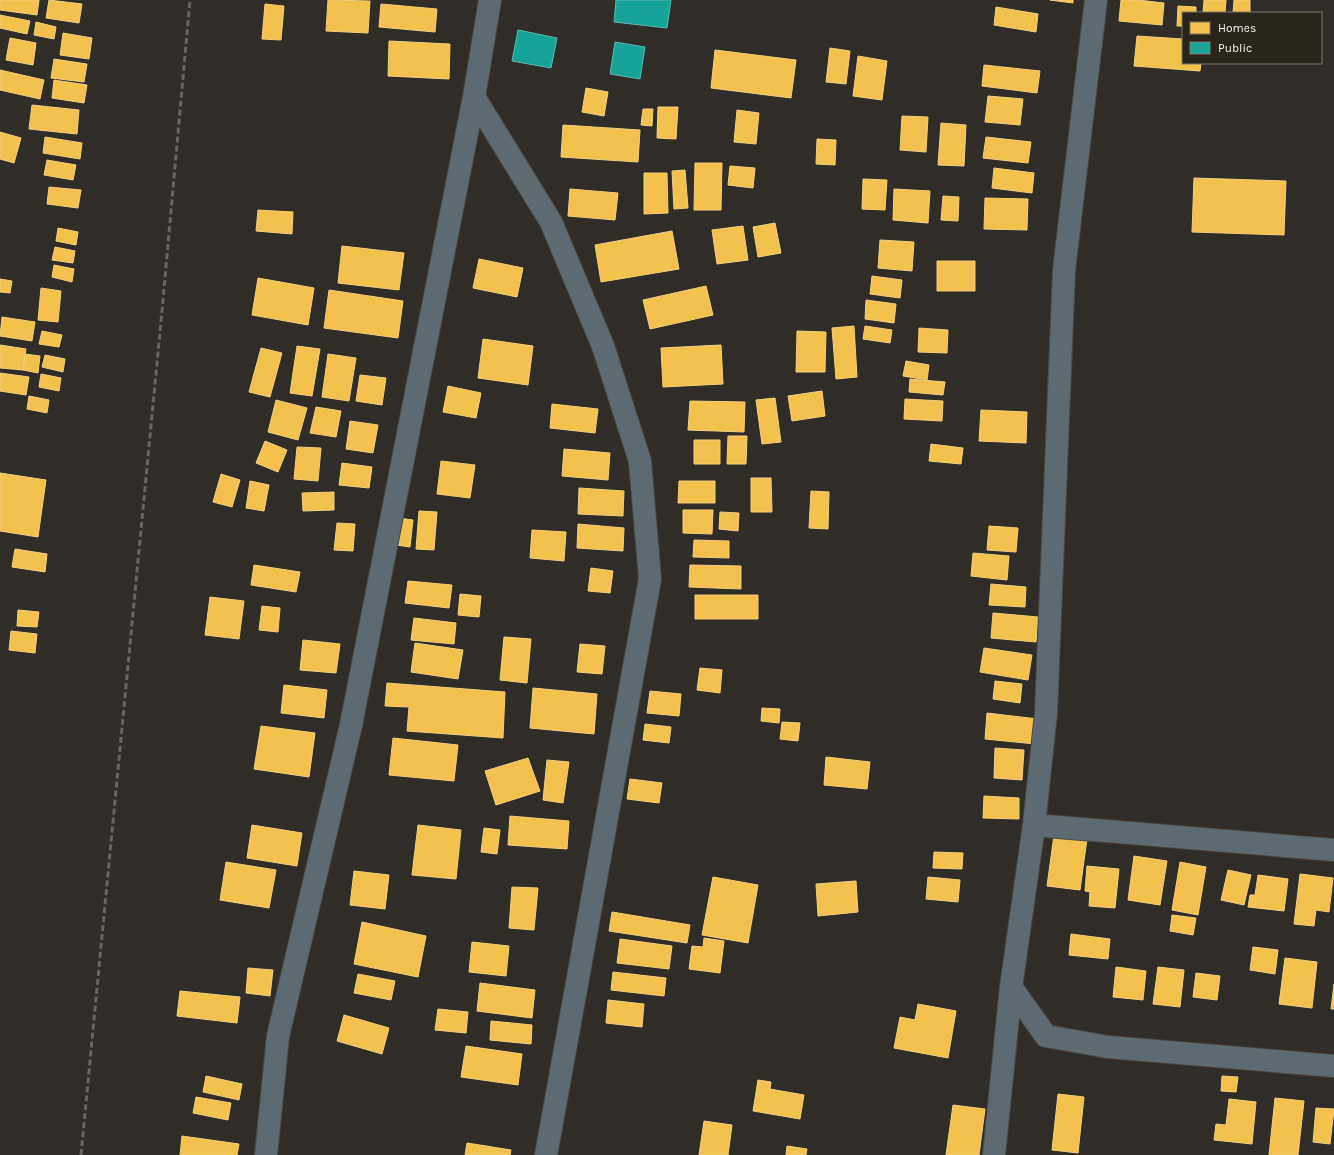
<svg xmlns="http://www.w3.org/2000/svg" width="1334" height="1155" font-family="Karla,sans-serif">
	<style>
		.homes { fill: #f2c14e; stroke: #f4d07e }
		.public { fill: #17a398; stroke: #5abbb2 }
		.lines { fill: none; stroke-linecap: round; stroke-linejoin: round }
		.minor-casing { stroke: #4b4944; stroke-width: 24 }
		.minor { stroke: #5e6a72; stroke-width: 22 }
		.rail { stroke: #636667; stroke-width: 3; stroke-dasharray: 6 3; stroke-linecap: butt }
	</style>
	<rect width="100%" height="100%" fill="#302d28"/>
	<!-- homes -->
	<path class="homes" d="M0,0H39L37,15L0,10Z
		M49,0L82,4L79,23L46,18Z
		M328,0L370,1L368,33L326,31Z
		M1050,0H1073V3Z
		M1121,0H1138L1164,3L1162,25L1119,21Z
		M1204,0H1226L1225,13H1203Z
		M1234,0H1250V13H1233Z
		M265,4L284,6L281,40L262,39Z
		M381,4L437,9L435,32L379,27Z
		M1178,6L1196,7V13H1183V26H1177Z
		M996,7L1038,14L1036,32L994,25Z
		M0,15L30,21L27,34L0,28Z
		M36,22L56,27L54,39L34,35Z
		M63,33L92,38L89,59L60,55Z
		M1137,36L1183,39V63H1201L1200,71L1134,66Z
		M10,38L36,43L33,65L6,60Z
		M389,41L450,44L449,79L388,76Z
		M830,48L850,51L846,84L826,82Z
		M715,50L796,60L791,98L711,88Z
		M858,56L887,61L882,100L853,96Z
		M54,59L87,64L84,82L51,78Z
		M984,65L1040,71L1037,93L982,86Z
		M0,70L44,80L40,99L0,90Z
		M54,80L87,85L84,103L52,98Z
		M586,88L608,92L604,116L582,112Z
		M988,96L1023,99L1020,125L985,122Z
		M32,105L79,110L77,134L29,129Z
		M658,107H678L676,139L657,138Z
		M643,109H653L652,126L641,125Z
		M737,110L759,113L756,144L734,142Z
		M902,116L928,117L926,152L900,150Z
		M941,123L966,125L964,166L938,165Z
		M563,125L640,130L638,162L561,157Z
		M0,132L21,138L14,163L0,159Z
		M45,137L82,143L80,159L43,153Z
		M986,137L1031,142L1028,163L983,158Z
		M817,139L836,140L835,165L816,164Z
		M47,160L76,165L73,180L44,175Z
		M695,163H722L721,210H694Z
		M730,166L755,168L753,188L728,185Z
		M994,168L1034,173L1032,193L992,188Z
		M685,170L688,208L674,209L672,171Z
		M644,173H667L668,213L644,214Z
		M1194,178L1286,181L1284,235L1192,232Z
		M863,179L887,180L885,210L862,209Z
		M49,187L81,190L78,208L47,204Z
		M570,189L618,193L615,220L568,216Z
		M894,189L930,191L928,223L893,220Z
		M943,196L959,197L958,221L941,220Z
		M985,198L1028,199L1027,230L984,229Z
		M258,210L293,212L292,234L256,231Z
		M775,223L781,253L758,257L753,227Z
		M743,226L748,260L717,264L712,230Z
		M58,228L78,232L76,245L56,241Z
		M672,231L679,269L601,282L595,245Z
		M880,240L914,242L912,271L878,268Z
		M342,246L404,253L399,290L338,283Z
		M55,247L75,251L73,263L52,260Z
		M479,259L523,268L517,297L473,288Z
		M937,261H975V291H937Z
		M54,265L74,269L72,282L52,277Z
		M872,276L902,280L900,298L870,294Z
		M258,278L314,288L308,325L252,315Z
		M0,279L12,281L10,293L0,292Z
		M706,286L713,315L650,329L643,300Z
		M41,288L61,291L58,322L38,320Z
		M329,290L403,301L398,338L324,328Z
		M866,300L896,304L894,323L865,319Z
		M2,317L35,322L32,341L0,336Z
		M854,326L857,377L836,379L832,328Z
		M865,326L892,330L890,343L863,339Z
		M919,328L948,330L947,353L918,352Z
		M42,331L62,335L59,347L39,344Z
		M797,331L826,332L825,372H796Z
		M483,339L533,346L528,385L478,378Z
		M0,345L26,349L23,370L0,368Z
		M721,345L723,384L663,387L661,348Z
		M297,346L320,349L312,396L290,393Z
		M261,348L282,353L270,397L249,392Z
		M25,354L40,356L38,373L23,370Z
		M328,354L356,358L349,401L322,397Z
		M45,355L65,359L63,372L42,367Z
		M906,361L929,365L927,380L903,376Z
		M0,373L29,377L26,395L0,391Z
		M41,374L61,378L59,391L39,387Z
		M360,375L386,378L382,405L356,401Z
		M910,379L945,382L943,395L909,392Z
		M448,386L481,393L476,418L443,412Z
		M822,391L825,416L792,421L788,396Z
		M29,396L49,400L47,413L27,409Z
		M775,398L781,442L762,444L756,400Z
		M905,399L943,401L942,421L904,419Z
		M276,400L307,408L298,440L268,432Z
		M690,401L745,402L744,432L688,430Z
		M552,404L598,409L595,433L550,428Z
		M316,407L341,411L336,437L310,433Z
		M981,410L1027,412L1026,443L979,441Z
		M350,421L378,425L373,453L346,449Z
		M728,436H747L746,464H727Z
		M694,440H720V464H694Z
		M265,441L287,450L278,472L256,463Z
		M931,444L963,448L961,464L929,461Z
		M297,447L321,448L318,481L294,479Z
		M564,449L610,453L608,480L562,476Z
		M441,461L475,465L470,498L437,494Z
		M342,463L372,467L369,488L339,485Z
		M0,473L46,480L38,537L0,531Z
		M221,474L240,480L232,507L213,502Z
		M751,478H771L772,512H751Z
		M250,481L269,485L264,511L246,508Z
		M679,481H715V503H678Z
		M579,488L624,491L623,516L578,514Z
		M811,491L829,492L828,529L809,528Z
		M334,492V510L303,511L302,493Z
		M683,510H713L712,534L683,533Z
		M419,511L437,512L434,550L416,549Z
		M720,512L739,513L738,531L719,529Z
		M399,518L413,520L410,547L396,545Z
		M337,523L355,524L353,551L334,550Z
		M578,524L624,528L623,551L577,548Z
		M989,526L1018,528L1016,552L987,550Z
		M532,530L566,532L564,561L530,558Z
		M694,540L729,541V558L693,557Z
		M15,549L47,554L45,572L12,567Z
		M973,553L1009,556L1007,580L971,576Z
		M254,565L300,572L296,592L251,585Z
		M690,565L741,566V589L689,587Z
		M591,568L613,571L610,593L588,591Z
		M408,581L452,585L449,608L405,603Z
		M991,584L1026,587L1025,607L989,605Z
		M460,594L481,596L479,617L458,615Z
		M695,595H758V619H695Z
		M210,597L244,601L239,639L205,635Z
		M262,606L280,608L278,632L259,630Z
		M18,610L39,612L37,627L17,626Z
		M993,613L1038,617L1036,642L991,638Z
		M414,618L456,623L454,644L411,640Z
		M11,631L37,634L35,653L9,650Z
		M504,637L531,639L527,683L500,680Z
		M303,640L340,644L336,673L300,670Z
		M415,643L463,650L458,679L411,672Z
		M580,644L605,646L602,674L577,672Z
		M984,648L1032,655L1028,680L980,672Z
		M700,668L722,670L720,693L697,690Z
		M995,681L1022,684L1020,703L993,699Z
		M387,683L505,692L503,738L407,731L409,707L385,706Z
		M284,685L327,690L324,718L281,713Z
		M533,688L597,694L594,734L530,728Z
		M650,691L681,694L679,716L647,713Z
		M762,708L780,709L779,723L761,721Z
		M987,713L1038,719L1035,744L985,739Z
		M782,722L800,723L798,741L780,739Z
		M645,724L671,727L669,743L643,740Z
		M261,726L315,733L309,777L254,769Z
		M393,738L458,745L454,781L389,775Z
		M995,748L1024,750L1022,780L994,778Z
		M826,757L870,762L867,789L824,785Z
		M528,758L540,791L496,805L485,771Z
		M547,760L569,762L563,803L543,800Z
		M630,779L662,783L659,803L627,799Z
		M984,796L1019,798V819L983,818Z
		M510,816L569,821L567,849L508,845Z
		M252,825L302,833L297,866L247,858Z
		M418,825L461,830L456,879L412,875Z
		M484,828L500,830L497,854L481,852Z
		M1054,835L1087,839L1080,890L1047,886Z
		M934,852L963,853L962,869L933,868Z
		M1134,856L1167,861L1160,905L1128,900Z
		M226,862L276,870L269,908L220,900Z
		M1180,862L1206,867L1198,915L1172,910Z
		M1087,866L1119,869L1115,908L1089,906L1090,892L1085,891Z
		M1228,870L1251,875L1244,905L1221,900Z
		M354,871L389,875L385,909L350,905Z
		M1300,874L1333,878L1329,912L1316,910L1314,926L1294,924Z
		M1258,875L1288,879L1284,911L1248,907L1250,895H1255Z
		M713,877L758,885L748,943L702,935Z
		M928,877L960,880L958,902L926,899Z
		M856,881L858,912L818,916L816,884Z
		M512,887L538,888L534,930L509,928Z
		M612,912L690,925L687,943L609,931Z
		M1172,915L1196,918L1193,935L1170,931Z
		M362,922L426,936L418,977L354,964Z
		M1071,934L1110,939L1108,959L1069,955Z
		M704,938L724,941L720,973L689,969L692,946L703,947Z
		M620,939L672,946L669,969L617,963Z
		M472,942L509,946L506,976L469,972Z
		M1253,947L1278,950L1275,974L1250,970Z
		M1285,958L1317,962L1312,1008L1279,1004Z
		M1116,967L1146,971L1143,1000L1113,997Z
		M1158,967L1184,970L1180,1007L1153,1004Z
		M248,968L273,970L270,996L246,993Z
		M613,972L666,978L664,996L611,990Z
		M1196,973L1220,976L1217,1000L1193,997Z
		M358,974L395,981L391,1000L354,993Z
		M480,983L535,990L532,1018L477,1011Z
		M1334,984V1009H1331Z
		M180,991L240,997L237,1023L177,1016Z
		M608,1000L644,1004L642,1027L606,1023Z
		M918,1004L956,1011L948,1058L894,1048L900,1017L915,1020Z
		M438,1009L468,1012L466,1033L435,1030Z
		M344,1015L389,1028L382,1054L337,1041Z
		M491,1021L532,1025L531,1044L490,1040Z
		M466,1046L522,1054L518,1085L461,1077Z
		M206,1076L242,1084L239,1100L203,1092Z
		M1222,1076L1238,1077L1236,1092L1221,1091Z
		M758,1080L771,1082L770,1089L804,1095L800,1119L753,1111Z
		M1058,1094L1084,1097L1078,1153L1052,1150Z
		M196,1097L231,1103L228,1120L193,1113Z
		M1275,1098L1304,1101L1298,1155H1269Z
		M1229,1099L1256,1102L1252,1144L1214,1140L1216,1124L1226,1125Z
		M953,1105L985,1109L979,1155H946Z
		M1316,1108L1334,1109L1330,1144L1313,1142Z
		M704,1121L732,1125L728,1155H699Z
		M182,1136L239,1144L237,1155H180Z
		M467,1143L511,1150L510,1155H465Z
		M787,1146L807,1149L806,1155H786Z"/>
	<!-- public -->
	<path class="public" d="M616,0H671L667,28L614,22Z
		M518,30L557,38L551,68L512,61Z
		M615,42L645,47L640,79L610,74Z"/>
	<g class="lines">
		<defs>
			<path id="minor" d="M474,97L551,222L603,346L640,461L650,579L546,1155
				M1034,825L1334,850
				M1011,987L1046,1036L1108,1047L1334,1066
				M266,1155L278,1036L351,725L474,97L490,0
				M994,1155L1011,987L1034,825L1046,713L1064,270L1096,0"/>
		</defs>
		<!-- minor casing -->
		<use href="#minor" class="minor-casing"/>
		<!-- minor -->
		<use href="#minor" class="minor"/>
		<!-- rail -->
		<path class="rail" d="M81,1155L162,311L190,0"/>
	</g>
	<!-- legend -->
	<rect x="1182" y="12" width="140" height="52" fill="#2a251b" stroke="#7c786f"/>
	<rect x="1190" y="22" width="20" height="12" fill="#f2c14e" stroke="#7c786f"/>
	<text x="1218" y="32" font-size="12" fill="#f7f4ed">Homes</text>
	<rect x="1190" y="42" width="20" height="12" fill="#17a398" stroke="#7c786f"/>
	<text x="1218" y="52" font-size="12" fill="#f7f4ed">Public</text>
</svg>
